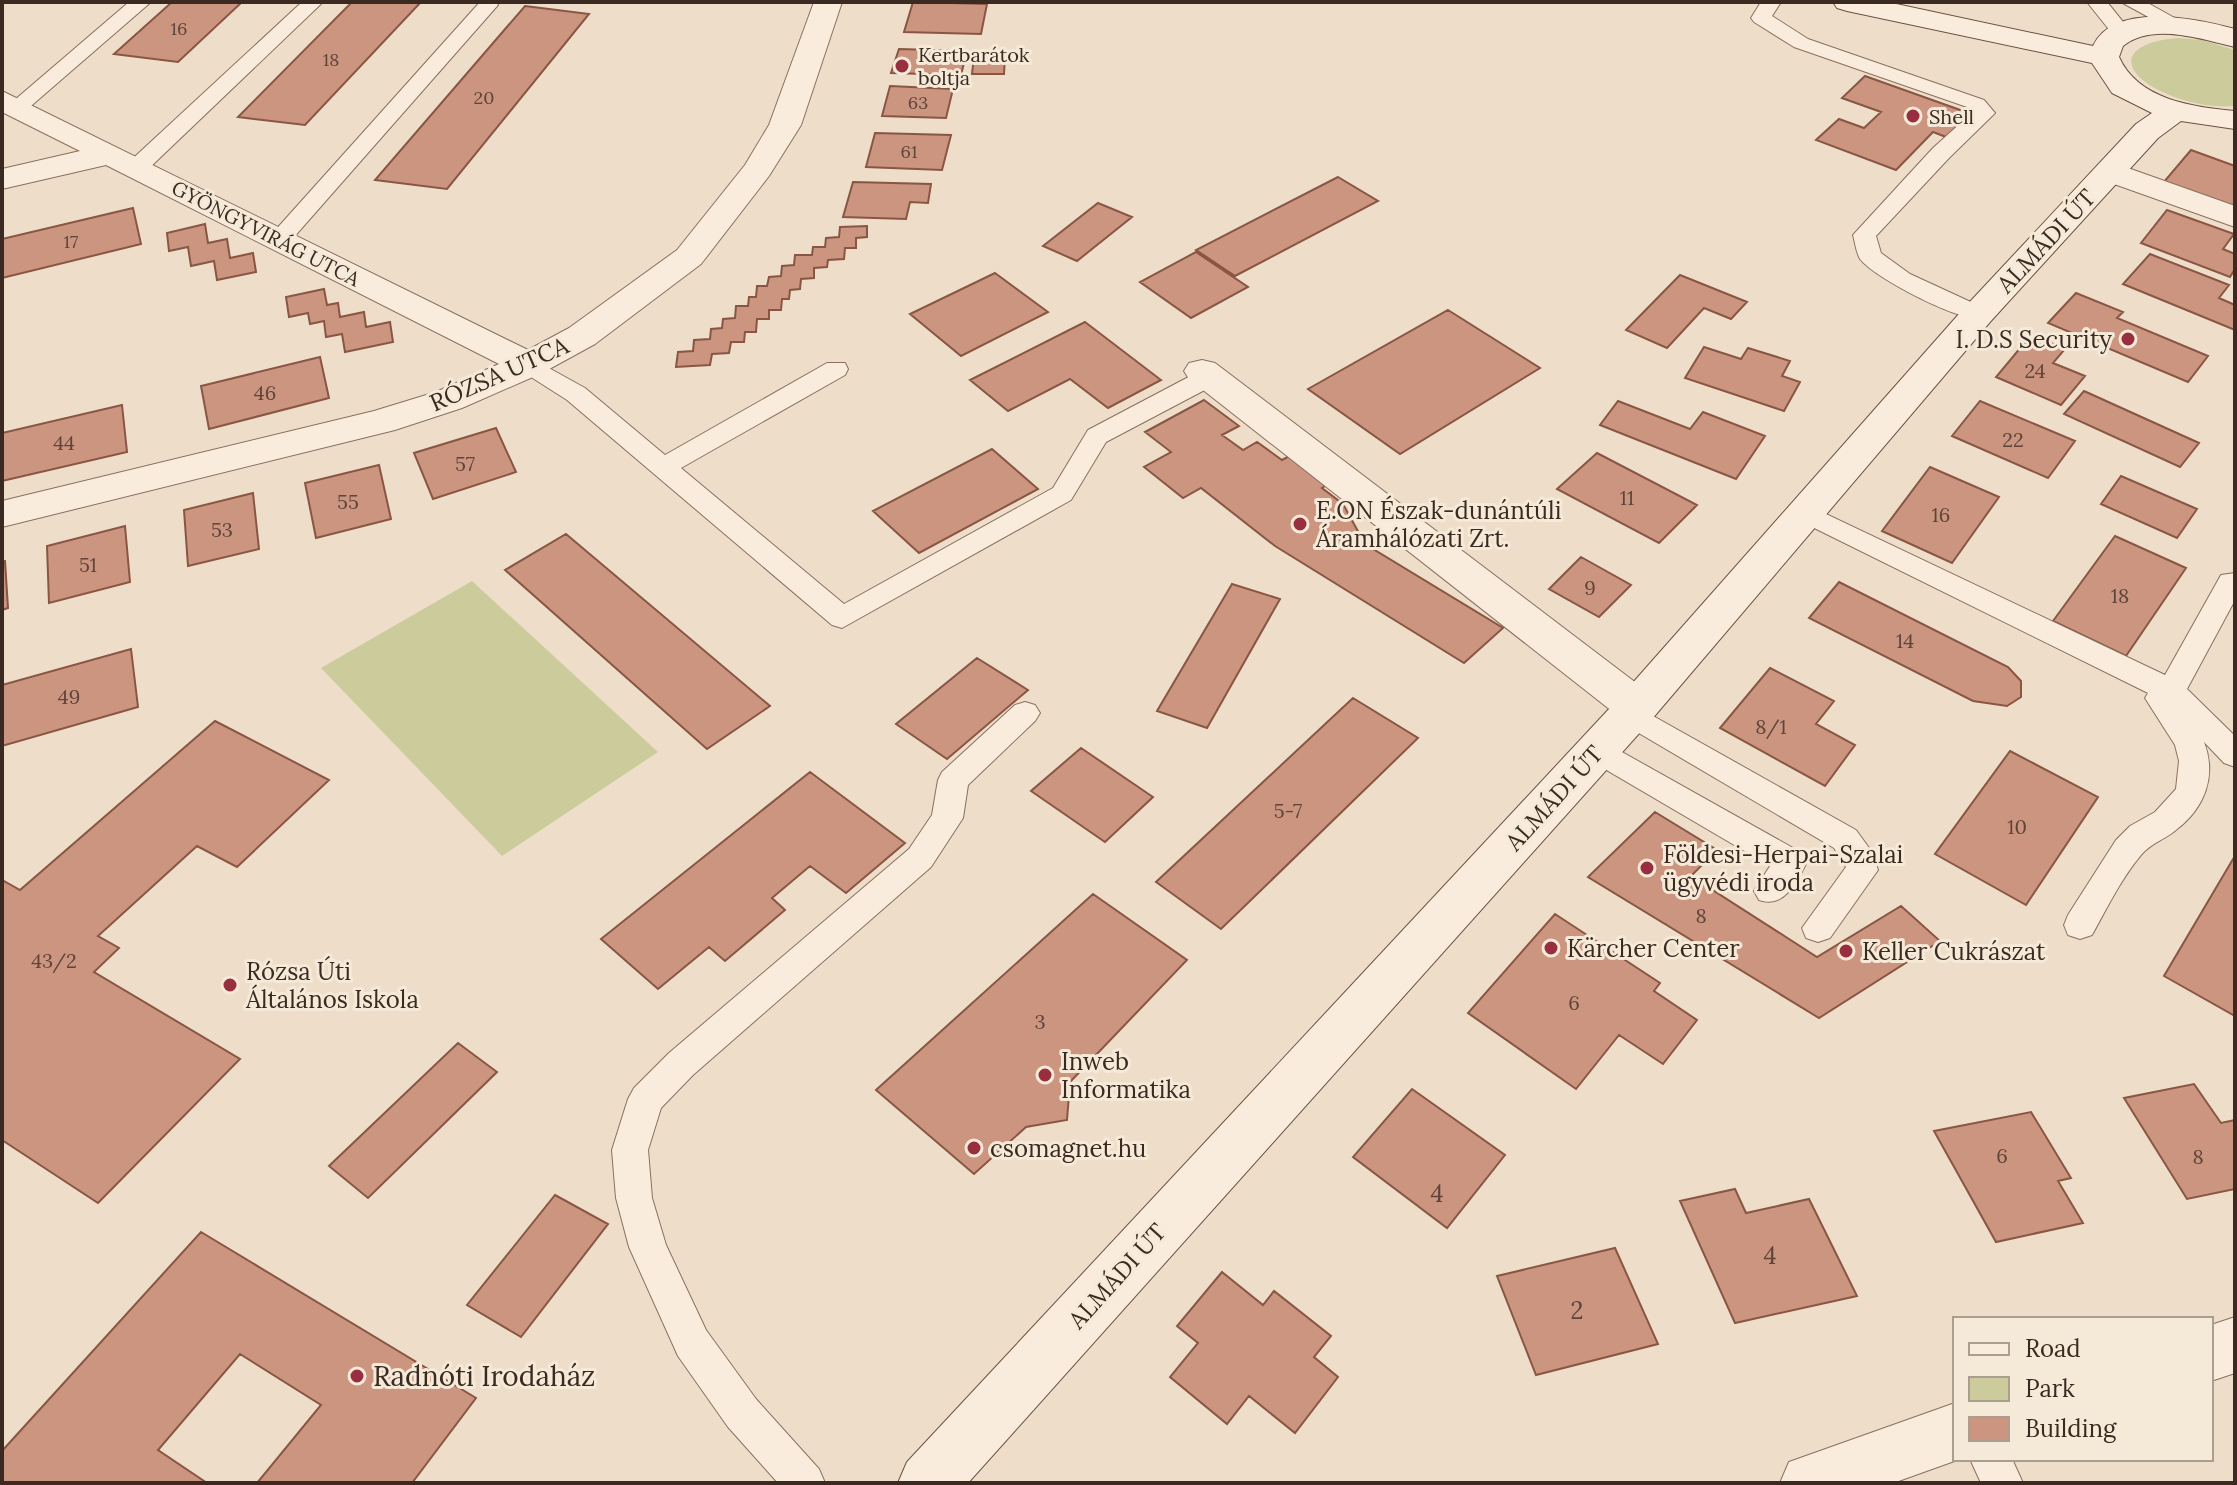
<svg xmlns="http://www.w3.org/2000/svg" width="2237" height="1485" font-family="Lora,serif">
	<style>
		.green { fill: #cccb9c }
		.building { fill: #cb9580; stroke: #895644; stroke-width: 2 }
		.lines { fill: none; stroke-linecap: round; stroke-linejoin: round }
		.lane-casing { stroke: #8a6f5e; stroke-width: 2 }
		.street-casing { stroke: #8a6f5e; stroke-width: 2 }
		.secondary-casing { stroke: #6c5141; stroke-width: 2 }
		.lane { fill: #f9ecdc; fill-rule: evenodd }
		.street { fill: #f9ecdc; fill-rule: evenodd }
		.secondary { fill: #f9ecdc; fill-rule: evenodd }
		.poi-dot { fill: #982f3e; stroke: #f5e9d8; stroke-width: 3 }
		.labels { text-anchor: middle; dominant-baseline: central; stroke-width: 6; stroke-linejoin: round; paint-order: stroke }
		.far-number-label { font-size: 18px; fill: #5f4539 }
		.far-poi-label { font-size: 20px; fill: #3b2a21; stroke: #f5e9d8; text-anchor: start }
		.far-street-label { font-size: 20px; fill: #3b2a21; stroke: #f5e9d8 }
		.number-label { font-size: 20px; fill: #5f4539 }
		.street-label { font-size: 24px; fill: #3b2a21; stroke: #f5e9d8 }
		.poi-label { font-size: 24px; fill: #3b2a21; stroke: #f5e9d8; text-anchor: start }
		.near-number-label { font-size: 24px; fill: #5f4539 }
		.near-poi-label { font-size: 28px; fill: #3b2a21; stroke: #f5e9d8; text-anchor: start }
	</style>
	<rect width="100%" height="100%" fill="#eedec9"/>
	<!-- green -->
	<path class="green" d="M2178,38L2202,40L2235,50V106C2212,108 2188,103 2167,94C2114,71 2122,42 2178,38Z
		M472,581L658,752L502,856L321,668Z"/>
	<!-- building -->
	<path class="building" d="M172,2H242L178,62L114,54Z
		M352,2H421L305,125L238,117Z
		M913,2L987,4L981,34L904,32Z
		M525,6L589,14L447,189L375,180Z
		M899,49L967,51L961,75L891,73Z
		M974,56H1005L1004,74H972Z
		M1865,76L1977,116L1954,140L1933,132L1896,170L1816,140L1839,119L1864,128L1881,112L1842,98Z
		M890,86L953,89L946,118L882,116Z
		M875,133L951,135L942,170L866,167Z
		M2191,150L2235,166V210L2163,183Z
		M1338,177L1378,201L1235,276L1196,250Z
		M853,182L931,184L928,203L910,202L906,219L843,217Z
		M1098,203L1132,217L1077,261L1043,246Z
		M133,208L141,244L2,278V239Z
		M2167,210L2234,234L2223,249L2235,254V269L2230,277L2141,243Z
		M205,224L208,243L227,239L230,258L253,253L256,272L217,280L214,261L191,266L188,247L169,251L167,233Z
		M867,226V237L856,238V248H845L844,259L828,260L827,267L814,268V278L801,279L800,289L790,290L789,299H782L781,310H769V319H757L756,332H745L744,342H731L729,353L712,354L710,365L676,367L678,352L693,351L694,340L710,339L711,329L722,328L723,319L735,318L736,306H748L749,297H756L757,286H767L769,277L781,276L782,266L794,265L795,255H812L813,247H825L826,238L839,237L840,227Z
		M1196,252L1248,287L1191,318L1140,282Z
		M2150,254L2229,285L2219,298L2235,305V330L2123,284Z
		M995,273L1048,312L961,356L910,314Z
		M1680,275L1747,302L1731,319L1704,308L1667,348L1626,330Z
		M324,289L327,305L338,303L340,317L364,312L366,327L390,322L393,342L345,352L342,334L326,337L324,321L310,324L308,313L289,317L286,297Z
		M2076,293L2123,312L2117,318L2208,356L2188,382L2048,323Z
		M1448,310L1540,368L1400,454L1308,389Z
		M1085,322L1161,380L1108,408L1070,379L1008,411L970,380Z
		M2031,335L2065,349L2053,363L2085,376L2061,405L1996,377Z
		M1704,347L1741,359L1748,348L1790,361L1782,376L1800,382L1784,411L1685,378Z
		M320,357L329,398L209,429L201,386Z
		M2084,391L2199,443L2180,467L2064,414Z
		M1204,400L1239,426L1222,435L1243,450L1257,442L1282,460L1295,453L1333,481L1322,488L1343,504L1365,544L1503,628L1464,663L1275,546L1201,488L1183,498L1144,467L1171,452L1145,432Z
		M1618,401L1690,429L1703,412L1765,436L1736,479L1600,425Z
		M1980,401L2075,441L2048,478L1952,436Z
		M122,405L127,452L2,481V433Z
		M496,428L516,472L433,499L414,453Z
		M992,449L1038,489L919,553L873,511Z
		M1597,453L1697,505L1659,543L1557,489Z
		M379,465L391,519L316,538L305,483Z
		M1930,467L1999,497L1952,563L1882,531Z
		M2121,476L2197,509L2177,538L2101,504Z
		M253,493L259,549L188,566L184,510Z
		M125,526L130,582L49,603L47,546Z
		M566,534L770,706L707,749L505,570Z
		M2115,536L2186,568L2126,656L2053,621Z
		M1581,557L1631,585L1599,617L1549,589Z
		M5,561L8,608L2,610V562Z
		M1839,582L2008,667L2021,681V697L2007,706L1973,701L1809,618Z
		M1232,584L1280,599L1207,728L1157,711Z
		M131,649L138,707L2,746V685Z
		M977,658L1028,690L947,759L896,724Z
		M1770,668L1834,701L1816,724L1855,745L1825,786L1720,728Z
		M1353,698L1418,738L1221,929L1156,882Z
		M215,721L329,780L237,867L197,846L98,936L119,948L94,972L240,1059L98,1203L2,1140V880L20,890Z
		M1081,748L1153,797L1105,842L1031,791Z
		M2010,751L2098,797L2026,905L1935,854Z
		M810,772L905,843L846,893L810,866L772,898L785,910L725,961L709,947L658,989L601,939Z
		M1655,812L1717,850L1691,876L1817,957L1901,906L1940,941L1819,1018L1588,877Z
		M2233,859L2235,860V1016L2164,976Z
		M1093,894L1187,960L1070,1082L1067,1120L1026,1127L974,1174L876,1090Z
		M1555,914L1660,983L1654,991L1697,1020L1663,1064L1619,1035L1576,1089L1468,1013Z
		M458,1043L497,1072L368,1198L329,1166Z
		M2194,1084L2221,1123L2235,1120V1189L2187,1199L2124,1098Z
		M1412,1089L1505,1155L1447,1228L1353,1157Z
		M2031,1112L2071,1178L2058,1181L2083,1223L1996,1242L1934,1131Z
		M1735,1189L1746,1213L1809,1199L1857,1296L1735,1323L1680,1201Z
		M555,1195L608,1224L521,1337L467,1305Z
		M201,1232L476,1398L412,1483H257L321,1405L240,1354L158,1450L207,1483H2V1451Z
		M1615,1248L1658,1344L1536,1375L1497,1276Z
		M1222,1272L1263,1305L1274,1291L1331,1336L1314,1357L1338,1377L1295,1433L1249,1396L1227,1424L1170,1377L1198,1343L1177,1326Z"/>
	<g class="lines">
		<defs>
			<path id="lane" d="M129,2H151L24,112H10L6,108L10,104Z
				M302,2H323L144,173H128L125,168L128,163Z
				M480,2H496L498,5L287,245H271L268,240L271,235Z
				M1761,2H1781L1772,16L1808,39L1984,100L1995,113L1991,117L1949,158L1876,236L1881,253L1910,274L1986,309L1990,314L1986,319C1965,325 1874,278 1860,259C1856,252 1855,242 1853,235L1933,148L1973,112L1970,108L1794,47L1754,22L1751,18Z
				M2087,2H2107L2132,33L2129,37H2115Z
				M2121,2H2146L2189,26L2186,30H2172Z
				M529,357L585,388L665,455L827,363H845L848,369L845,375L681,468L844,604L1053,488L1088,430L1200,371H1218L1221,377L1218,383L1106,442L1071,500L842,628L832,625L567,400L520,370L517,365L520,360Z
				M1805,504L2165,675L2221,575L2235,573V600L2187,689L2235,736V767L2224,763L2204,742C2217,776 2205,808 2176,830C2164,840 2151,843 2141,855C2121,879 2107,908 2092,935L2080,939L2068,935L2064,925L2068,915L2116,840L2130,826L2155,812L2176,789L2179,761L2175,745L2145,698L2148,693L1796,519L1792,513L1796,507Z
				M1025,702L1035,705L1040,713L1035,721L968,785L963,818L931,867L693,1075L661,1108L648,1150L652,1198L666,1245L706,1330L756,1399L819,1469L825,1483H778L728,1427L678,1356L629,1247L616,1198L612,1150L628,1099L634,1088L669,1053L909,849L932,815L938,780L942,772L1015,705Z
				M1630,703L1856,830L1872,852L1878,870L1830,938L1818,942L1806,938L1802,928L1846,867L1834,848L1620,722L1615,714L1620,706Z
				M1597,738L1802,853L1807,862C1797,882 1784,909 1759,900L1754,891L1770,866L1586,758L1582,750L1586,742Z
				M1970,1459H2012L2023,1483H1981Z"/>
			<path id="street" d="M814,2H842L801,125L769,176L701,264L595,344L542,373L462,408L395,430L2,527V501L374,411L436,392L499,364L106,165L2,189V169L80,151L2,112V91L528,350L569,328L677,250L745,165L769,125Z
				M2111,162L2235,206V227L2100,179L2095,172L2100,165Z
				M1202,360L1215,363L1652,695L1659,707L1652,719L1637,723L1622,719L1189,379L1184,371L1189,363Z
				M2235,1317V1373L2211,1381V1325Z
				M1955,1403V1459H1960L1893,1483H1780L1789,1462Z"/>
			<path id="secondary" d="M1833,2H1887L2093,46C2114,1 2198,19 2235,29V47C2202,39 2152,22 2123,46L2119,57C2138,100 2193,107 2235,111V129L2181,121L2158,138L1990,322L1652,719L968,1483H898L907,1462L1622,695L1966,306L2136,124L2152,113L2112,93L2092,63L1847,11L1837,8Z"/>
		</defs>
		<!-- lane casing -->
		<use href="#lane" class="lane-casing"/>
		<!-- street casing -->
		<use href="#street" class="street-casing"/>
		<!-- secondary casing -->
		<use href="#secondary" class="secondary-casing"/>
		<!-- lane -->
		<use href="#lane" class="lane"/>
		<!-- street -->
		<use href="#street" class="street"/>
		<!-- secondary -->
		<use href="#secondary" class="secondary"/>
	</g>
	<!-- markers -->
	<g class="poi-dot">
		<circle cx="902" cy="66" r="8"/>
		<circle cx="1913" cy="116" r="8"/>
		<circle cx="2128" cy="339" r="8"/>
		<circle cx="1300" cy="524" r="8"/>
		<circle cx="1647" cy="868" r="8"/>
		<circle cx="1551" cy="948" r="8"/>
		<circle cx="1846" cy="951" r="8"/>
		<circle cx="230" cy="985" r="8"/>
		<circle cx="1045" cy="1075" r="8"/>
		<circle cx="974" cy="1148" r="8"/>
		<circle cx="357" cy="1376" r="8"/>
	</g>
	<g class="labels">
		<!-- far-number labels -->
		<g class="far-number-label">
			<text x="179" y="28">16</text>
			<text x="331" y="59">18</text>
			<text x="484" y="97">20</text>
			<text x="918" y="102">63</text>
			<text x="909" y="151">61</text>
			<text x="71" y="241">17</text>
		</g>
		<!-- far-poi labels -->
		<g class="far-poi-label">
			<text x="918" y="54">Kertbarátok<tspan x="918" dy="23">boltja</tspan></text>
			<text x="1929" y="116">Shell</text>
		</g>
		<!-- far-street labels -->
		<g class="far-street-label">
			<text transform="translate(266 233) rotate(27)">GYÖNGYVIRÁG UTCA</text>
		</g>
		<!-- number labels -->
		<g class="number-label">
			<text x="2035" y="370">24</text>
			<text x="265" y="392">46</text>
			<text x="2013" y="439">22</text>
			<text x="64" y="442">44</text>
			<text x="465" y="463">57</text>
			<text x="1627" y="497">11</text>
			<text x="348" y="501">55</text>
			<text x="1941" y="514">16</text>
			<text x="222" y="529">53</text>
			<text x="88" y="564">51</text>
			<text x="1590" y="587">9</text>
			<text x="2120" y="595">18</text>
			<text x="1905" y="640">14</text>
			<text x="69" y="696">49</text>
			<text x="1771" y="726">8/1</text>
			<text x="1288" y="810">5-7</text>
			<text x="2017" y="826">10</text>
			<text x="1701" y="915">8</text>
			<text x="54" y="960">43/2</text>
			<text x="1574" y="1002">6</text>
			<text x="1040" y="1021">3</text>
			<text x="2002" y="1155">6</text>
			<text x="2198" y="1156">8</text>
		</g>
		<!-- street labels -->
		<g class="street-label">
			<text transform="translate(2046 241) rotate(-47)">ALMÁDI ÚT</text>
			<text transform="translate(499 374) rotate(-24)">RÓZSA UTCA</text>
			<text transform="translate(1554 798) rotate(-48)">ALMÁDI ÚT</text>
			<text transform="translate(1117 1276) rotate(-48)">ALMÁDI ÚT</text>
		</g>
		<!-- poi labels -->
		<g class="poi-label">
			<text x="2112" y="339" text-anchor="end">I. D.S Security</text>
			<text x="1316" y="510">E.ON Észak-dunántúli<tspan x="1316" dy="28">Áramhálózati Zrt.</tspan></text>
			<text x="1663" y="854">Földesi-Herpai-Szalai<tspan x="1663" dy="28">ügyvédi iroda</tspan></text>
			<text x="1567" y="948">Kärcher Center</text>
			<text x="1862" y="951">Keller Cukrászat</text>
			<text x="246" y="971">Rózsa Úti<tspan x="246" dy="28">Általános Iskola</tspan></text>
			<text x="1061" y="1061">Inweb<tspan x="1061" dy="28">Informatika</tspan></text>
			<text x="990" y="1148">csomagnet.hu</text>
		</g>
		<!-- near-number labels -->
		<g class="near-number-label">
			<text x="1437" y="1193">4</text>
			<text x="1770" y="1255">4</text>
			<text x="1577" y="1310">2</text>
		</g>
		<!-- near-poi labels -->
		<g class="near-poi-label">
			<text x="373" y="1376">Radnóti Irodaház</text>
		</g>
	</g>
	<!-- border -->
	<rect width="2237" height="1485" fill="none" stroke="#3b2a21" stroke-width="8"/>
	<!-- legend -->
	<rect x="1953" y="1317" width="260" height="144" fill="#f5e9d8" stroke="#ab9d8f" stroke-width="2"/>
	<rect x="1969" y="1343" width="40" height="12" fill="#f9ecdc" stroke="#ab9d8f" stroke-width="2"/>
	<text x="2025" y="1357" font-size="24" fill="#3b2a21">Road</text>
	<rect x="1969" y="1377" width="40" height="24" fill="#cccb9c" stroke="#ab9d8f" stroke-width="2"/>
	<text x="2025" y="1397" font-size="24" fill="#3b2a21">Park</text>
	<rect x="1969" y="1417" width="40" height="24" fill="#cb9580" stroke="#ab9d8f" stroke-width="2"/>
	<text x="2025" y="1437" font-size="24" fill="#3b2a21">Building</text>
</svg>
